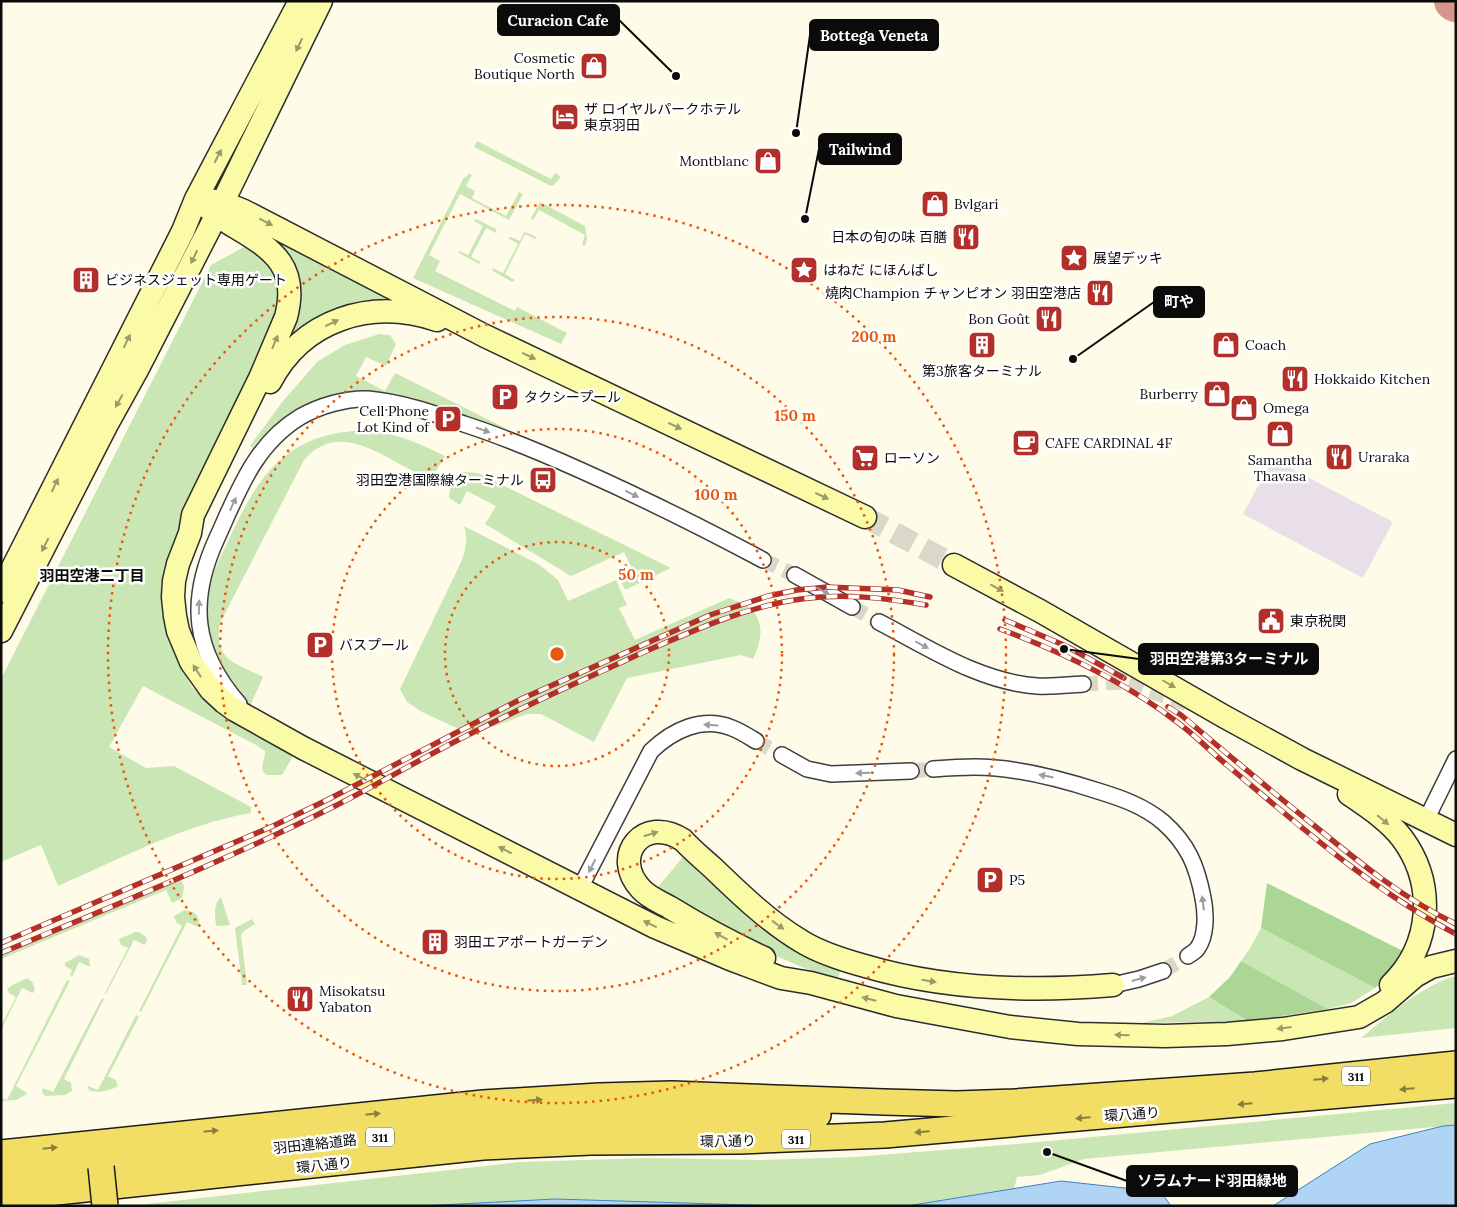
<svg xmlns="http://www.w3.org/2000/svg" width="1457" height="1207" font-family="Lora,'Noto Sans JP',serif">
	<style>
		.industrial { fill: #e9dfe9 }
		.green { fill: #cae6b5 }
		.forest { fill: #acd695 }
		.water { fill: #b0d4f3; stroke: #3b82c6 }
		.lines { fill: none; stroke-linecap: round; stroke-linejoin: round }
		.taxiway { stroke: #d8968a; stroke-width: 40 }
		.street-tunnel { stroke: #dad8c8; stroke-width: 15; stroke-dasharray: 15 8; stroke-linecap: butt }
		.secondary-tunnel { stroke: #dad8c8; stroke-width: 22; stroke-dasharray: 22 11; stroke-linecap: butt }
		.street-casing { stroke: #3e3e3e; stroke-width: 18 }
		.secondary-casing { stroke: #2d2d2d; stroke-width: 25 }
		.primary-casing { stroke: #1c1c1c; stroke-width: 28 }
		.street { stroke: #fff; stroke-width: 15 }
		.secondary { stroke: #fbfaa7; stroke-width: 22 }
		.primary { stroke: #f2dd65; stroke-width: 25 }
		.rail-casing { stroke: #b3302a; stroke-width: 5.5 }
		.rail { stroke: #fff; stroke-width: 4; stroke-dasharray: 11; stroke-linecap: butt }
		.primary-bridge-casing { stroke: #1c1c1c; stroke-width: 28; stroke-linecap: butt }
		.primary-bridge { stroke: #f2dd65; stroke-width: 25 }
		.oneway { fill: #9b9a69 }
		.oneway2 { fill: #9d9d9d }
		.oneway3 { fill: #8a7e3c }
		.ring { fill: none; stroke: #e8590c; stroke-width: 2.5; stroke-dasharray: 2.5 5 }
		.labels { text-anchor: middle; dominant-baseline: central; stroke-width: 5; stroke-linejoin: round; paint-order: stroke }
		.shield { fill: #fff; stroke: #545454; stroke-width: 1 }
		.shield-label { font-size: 12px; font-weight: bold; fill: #0b0b0b }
		.poi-label { font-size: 14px; fill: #0b0b0b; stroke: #fff; text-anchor: start }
		.street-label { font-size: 14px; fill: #0b0b0b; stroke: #fff }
		.neighbourhood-label { font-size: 15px; font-weight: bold; fill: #0b0b0b; stroke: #fff }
		.centre { fill: #e8590c; stroke: #fff; stroke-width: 2.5 }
		.ring-label { font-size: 15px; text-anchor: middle; font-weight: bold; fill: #e8590c; stroke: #fff; stroke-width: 5; stroke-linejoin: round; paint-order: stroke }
		.leader { fill: none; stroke: #0b0b0b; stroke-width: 2 }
		.callout-dot { fill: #0b0b0b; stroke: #fff; stroke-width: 2 }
		.callout { fill: #0b0b0b; stroke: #0b0b0b; stroke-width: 2 }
		.callout-label { font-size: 15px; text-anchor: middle; font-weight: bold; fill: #fff }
	</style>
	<rect width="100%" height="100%" fill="#fefce9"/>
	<!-- industrial -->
	<path class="industrial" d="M1273,459L1393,522L1363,578L1243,514Z"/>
	<!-- green -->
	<path class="green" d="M477,141L551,179L555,173L561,177L553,186L549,185L474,147Z
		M469,174L472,175L466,186L475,191L472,198L506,216L519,192L523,194L509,220L460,194L429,255L440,261L435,271L515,311L517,307L567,333L561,344L413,278L463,179Z
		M540,202L585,226L587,239L585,246L582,245L585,235L539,210L533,220L531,218Z
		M476,219L496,229V233L486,228L471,257L481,262L479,264L459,253V251L468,255L483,226L474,221Z
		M524,232L535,236L536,238L535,239L525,234L505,274L515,280L512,282L493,271L492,268L503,273L518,244L508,238L511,237L520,241Z
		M273,238L405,302L294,337L292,334C308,296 305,267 273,238Z
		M244,247C275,262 280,282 277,314L167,564L163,606L178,663L192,687L222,715L289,749L292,758L282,775H267L263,772C261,764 265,759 265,751L256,745L143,686L109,747L146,768L174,766L251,807V813C185,824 120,859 58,886L41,845L1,862V679L211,265Z
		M379,334L390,335L396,344L386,366L366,357L356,376L385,391L395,373L509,430V432C485,424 463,414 440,406C365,380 306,387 252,448L250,446L283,401L317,362L345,345Z
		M368,430C397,433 420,444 445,456L436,471L423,476C385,459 340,418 304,460L220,623C213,660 236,663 263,677L250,706C230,687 212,658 207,631C206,626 207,620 207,616C208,606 208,595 210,585C214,569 222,554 229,539C244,507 260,474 289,453C312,436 340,431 368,430Z
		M465,472L478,473L671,568L625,590L620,579L634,573L624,552L571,576L485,524L496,506L467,491L460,505L449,498C449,486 455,478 465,472Z
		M464,526L540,565L558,580L568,601L616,580L627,605L619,608L635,640L729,598C736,601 745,603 750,608C766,623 761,642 753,659L741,655L627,678L594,742L541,714H527L495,726L463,731L422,712L407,702L400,689L462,560C466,548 468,538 464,526Z
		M683,857L795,949L841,969L837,980C772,959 714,925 658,887Z
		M181,879L184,887L182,898L172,903L166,890L1,959V956Z
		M221,897L230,925L216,926C215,916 213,904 221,897Z
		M185,910C195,911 202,917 198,927L187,922L141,1012L139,1011L182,926L176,922L174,916Z
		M252,919L255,924L244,931L241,935L247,985H242L235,928Z
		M1261,928L1375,988L1351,1003L1328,1009L1241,961L1250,948Z
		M135,932H139L146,937L147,941L145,945L134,940L106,994L105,993L128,948L121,945L119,939Z
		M79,955L89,959L90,967L79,962L72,977L70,975L72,970L65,966V963Z
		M1456,976V1028L1361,1038C1386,1017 1424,984 1456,976Z
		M28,978L33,983L35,990L33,993L22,988L1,1030V1026L16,997L9,993L7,989L14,984Z
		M67,980L70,981L16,1086L27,1093V1094L16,1100L1,1101V1098L7,1100Z
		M1209,997L1248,1021L1142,1023L1172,1016Z
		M102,998L104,999L64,1079L71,1083L72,1091L65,1095L45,1096L42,1092L43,1088L53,1092Z
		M136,1015L139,1017L108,1076L116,1080L118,1086C110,1091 99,1093 90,1091L88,1088V1086L98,1090Z
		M1456,1103V1125L1084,1159L1040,1175L1017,1177L1014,1189L907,1206H782L555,1199L421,1206H130L520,1162L649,1158L758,1160L855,1157L1017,1144Z"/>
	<!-- forest -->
	<path class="forest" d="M1267,883L1405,952L1392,972L1375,988L1261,928Z
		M1241,961L1328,1009L1248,1021L1209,997L1230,977Z"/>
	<!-- water -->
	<path class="water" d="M1456,1125V1206H1273L1370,1144L1443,1126Z
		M1061,1181L1161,1192L1171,1206H907Z
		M555,1199L782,1206H421Z"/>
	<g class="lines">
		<!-- taxiway -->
		<path class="taxiway" d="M1454,1L1456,2"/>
		<!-- street-tunnel -->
		<path class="street-tunnel" d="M763,560L795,575
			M852,607L879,622
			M1083,684L1124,682L1188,704
			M756,741L782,755
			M911,771L933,769
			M1163,971L1188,956"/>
		<!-- secondary-tunnel -->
		<path class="secondary-tunnel" d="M865,517L954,565"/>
		<defs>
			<path id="street" d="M795,575L852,607
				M879,622C929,648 980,682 1037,686C1052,687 1068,685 1083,684
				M239,704C193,651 188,601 217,538C238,492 254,445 300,417C319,406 346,398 368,399C401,402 433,413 464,424C504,437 542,453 580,470C643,498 703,528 763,560
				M782,755L807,769L831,774L911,771
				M933,769C946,768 961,767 975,767C1016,767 1058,778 1098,791C1121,798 1144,806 1163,822C1188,844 1197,866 1203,898C1206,913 1207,936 1197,949C1195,952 1190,954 1188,956
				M1426,820L1456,759
				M580,888L651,751C673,730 702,716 732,728C740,731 748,736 756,741
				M1113,985L1139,979L1163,971"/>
			<path id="secondary" d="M196,199C209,208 222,220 237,228C274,250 299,268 286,317L261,376L193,515L190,533L178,564L174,581L173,597L175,616L178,631L191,662L211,690L224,702L235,710L303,748L655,927L730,959L781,978L811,983L896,1006L1010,1027L1078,1034L1165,1036L1227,1034L1283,1029L1359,1017L1385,1002L1415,976L1431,967L1456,961
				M207,200L222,202L244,211L485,336L865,517
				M270,382C303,319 371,298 437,320
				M954,565L1040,611L1225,717L1302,759L1456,835
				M1,591L183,231L196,199L300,1
				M1,631L106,426L137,370L217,214L321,1
				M1349,794C1368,807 1388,820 1402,838C1436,884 1432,945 1391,985
				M764,958C731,943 700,926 669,907C660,902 648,897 641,889C610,856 644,814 683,840C692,850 703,859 713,868C740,894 769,922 801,941C820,953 843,960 865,966C946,990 1030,992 1113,985"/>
			<path id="primary" d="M1,1153L483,1103L599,1096L672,1094L884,1102L957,1104L1014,1102L1255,1085L1456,1064
				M1,1178L489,1125L659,1118L818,1115
				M1,1198L483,1147L591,1142L740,1141L885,1135L1456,1085"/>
		</defs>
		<!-- street casing -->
		<use href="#street" class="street-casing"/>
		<!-- secondary casing -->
		<use href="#secondary" class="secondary-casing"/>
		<!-- primary casing -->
		<use href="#primary" class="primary-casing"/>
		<!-- street -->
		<use href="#street" class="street"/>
		<!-- secondary -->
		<use href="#secondary" class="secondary"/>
		<!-- primary -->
		<use href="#primary" class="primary"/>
		<defs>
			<path id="rail" d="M1005,620L1066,646L1124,678
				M1000,629C1062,652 1124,681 1177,722C1195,735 1211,752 1228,766C1301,827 1372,890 1456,934
				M1168,707L1181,715C1226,753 1270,790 1316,827C1360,863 1404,899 1456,924
				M1,943L273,826L329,799L519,700L710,615L768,596L797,590L827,587L898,590L930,597
				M1,953C112,906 225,861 333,807C383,782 430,753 480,729C531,703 583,680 635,656C688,633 743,607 801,599C844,593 884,598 926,605"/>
		</defs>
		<!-- rail casing -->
		<use href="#rail" class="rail-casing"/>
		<!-- rail -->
		<use href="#rail" class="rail"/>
		<defs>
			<path id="primary-bridge" d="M101,1167L105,1206"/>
		</defs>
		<!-- primary-bridge casing -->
		<use href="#primary-bridge" class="primary-bridge-casing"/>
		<!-- primary-bridge -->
		<use href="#primary-bridge" class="primary-bridge"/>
	</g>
	<!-- one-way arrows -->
	<defs><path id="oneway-solid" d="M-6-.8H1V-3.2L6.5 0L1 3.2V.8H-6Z" transform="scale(1.25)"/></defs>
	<g class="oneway">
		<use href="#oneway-solid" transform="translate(299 45) rotate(115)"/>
		<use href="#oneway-solid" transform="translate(218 156) rotate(-63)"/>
		<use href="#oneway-solid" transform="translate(266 222) rotate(27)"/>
		<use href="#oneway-solid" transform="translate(194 257) rotate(116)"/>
		<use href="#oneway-solid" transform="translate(332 323) rotate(-25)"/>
		<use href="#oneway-solid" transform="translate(127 341) rotate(-63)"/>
		<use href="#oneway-solid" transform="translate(275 342) rotate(-67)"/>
		<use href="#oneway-solid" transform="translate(529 356) rotate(25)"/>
		<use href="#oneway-solid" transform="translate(119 401) rotate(119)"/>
		<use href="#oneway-solid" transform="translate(675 426) rotate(25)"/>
		<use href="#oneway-solid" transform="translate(55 485) rotate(-64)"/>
		<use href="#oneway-solid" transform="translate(822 496) rotate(25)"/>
		<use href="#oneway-solid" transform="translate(45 545) rotate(117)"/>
		<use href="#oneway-solid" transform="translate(997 588) rotate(28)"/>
		<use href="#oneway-solid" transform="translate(197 671) rotate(-123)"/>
		<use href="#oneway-solid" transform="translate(1169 684) rotate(30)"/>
		<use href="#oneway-solid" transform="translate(360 777) rotate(-153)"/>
		<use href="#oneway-solid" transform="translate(1383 820) rotate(40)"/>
		<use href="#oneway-solid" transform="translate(651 834) rotate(-17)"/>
		<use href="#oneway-solid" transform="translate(505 850) rotate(-153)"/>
		<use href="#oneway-solid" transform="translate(650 924) rotate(-154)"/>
		<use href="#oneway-solid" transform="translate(778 925) rotate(36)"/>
		<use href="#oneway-solid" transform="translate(721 936) rotate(-151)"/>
		<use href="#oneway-solid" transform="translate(929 981) rotate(9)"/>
		<use href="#oneway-solid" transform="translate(869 999) rotate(-166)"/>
		<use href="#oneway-solid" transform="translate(1284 1028) rotate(173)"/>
		<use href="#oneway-solid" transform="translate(1122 1035) rotate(-179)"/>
	</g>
	<g class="oneway2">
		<use href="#oneway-solid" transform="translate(483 430) rotate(19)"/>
		<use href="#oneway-solid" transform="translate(632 494) rotate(26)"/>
		<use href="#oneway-solid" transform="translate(233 504) rotate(-65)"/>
		<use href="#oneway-solid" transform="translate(823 591) rotate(29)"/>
		<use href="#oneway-solid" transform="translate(199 607) rotate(-89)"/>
		<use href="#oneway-solid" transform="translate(922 645) rotate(28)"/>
		<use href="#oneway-solid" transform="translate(711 725) rotate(-176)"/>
		<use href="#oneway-solid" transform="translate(863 773) rotate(178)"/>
		<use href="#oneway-solid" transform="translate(1046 776) rotate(-169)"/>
		<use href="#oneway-solid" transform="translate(592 866) rotate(117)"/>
		<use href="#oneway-solid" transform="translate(1203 903) rotate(-97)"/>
		<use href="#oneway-solid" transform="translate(1139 979) rotate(-15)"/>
	</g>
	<g class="oneway3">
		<use href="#oneway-solid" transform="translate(1321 1079) rotate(-5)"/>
		<use href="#oneway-solid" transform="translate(1407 1089) rotate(175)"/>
		<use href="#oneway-solid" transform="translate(535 1100) rotate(-3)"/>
		<use href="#oneway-solid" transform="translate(1245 1104) rotate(175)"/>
		<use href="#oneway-solid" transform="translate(373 1114) rotate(-6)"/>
		<use href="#oneway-solid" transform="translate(1083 1118) rotate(175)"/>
		<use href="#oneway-solid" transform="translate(211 1131) rotate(-6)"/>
		<use href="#oneway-solid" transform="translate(922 1132) rotate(175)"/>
		<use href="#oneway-solid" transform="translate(50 1148) rotate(-6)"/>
	</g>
	<!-- distance rings -->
	<g class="ring">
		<circle cx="557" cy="654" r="112"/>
		<circle cx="557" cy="654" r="225"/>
		<circle cx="557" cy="654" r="337"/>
		<circle cx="557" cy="654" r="449"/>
	</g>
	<!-- icons -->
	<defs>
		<symbol id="shop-square" viewBox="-11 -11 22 22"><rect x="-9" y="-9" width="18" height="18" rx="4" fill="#b3302a" stroke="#fff"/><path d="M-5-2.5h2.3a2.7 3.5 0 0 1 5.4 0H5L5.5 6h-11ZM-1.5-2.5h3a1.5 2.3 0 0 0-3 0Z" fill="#fff"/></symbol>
		<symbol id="hotel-square" viewBox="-11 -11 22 22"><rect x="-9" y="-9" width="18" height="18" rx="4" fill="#b3302a" stroke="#fff"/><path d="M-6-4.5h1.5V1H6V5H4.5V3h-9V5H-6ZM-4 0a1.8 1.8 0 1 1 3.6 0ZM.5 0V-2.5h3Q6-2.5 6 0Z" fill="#fff"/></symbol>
		<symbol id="restaurant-square" viewBox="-11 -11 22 22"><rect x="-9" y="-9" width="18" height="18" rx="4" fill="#b3302a" stroke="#fff"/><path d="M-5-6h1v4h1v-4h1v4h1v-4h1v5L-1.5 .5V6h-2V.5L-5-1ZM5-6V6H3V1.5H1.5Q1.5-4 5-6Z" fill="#fff"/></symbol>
		<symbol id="sight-square" viewBox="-11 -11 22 22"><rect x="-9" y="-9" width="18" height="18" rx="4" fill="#b3302a" stroke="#fff"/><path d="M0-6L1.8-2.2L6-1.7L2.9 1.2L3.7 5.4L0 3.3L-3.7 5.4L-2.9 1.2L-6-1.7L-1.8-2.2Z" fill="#fff"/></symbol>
		<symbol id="building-square" viewBox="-11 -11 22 22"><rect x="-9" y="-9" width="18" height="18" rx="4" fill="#b3302a" stroke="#fff"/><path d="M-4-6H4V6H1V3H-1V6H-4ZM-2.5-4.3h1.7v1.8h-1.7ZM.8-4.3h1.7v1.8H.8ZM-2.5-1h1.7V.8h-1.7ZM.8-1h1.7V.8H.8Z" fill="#fff"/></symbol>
		<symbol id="parking-square" viewBox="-11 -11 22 22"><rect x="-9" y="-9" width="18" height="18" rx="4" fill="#b3302a" stroke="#fff"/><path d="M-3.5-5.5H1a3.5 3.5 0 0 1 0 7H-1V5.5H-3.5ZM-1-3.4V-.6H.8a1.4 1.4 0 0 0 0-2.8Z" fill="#fff"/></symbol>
		<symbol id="cafe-square" viewBox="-11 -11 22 22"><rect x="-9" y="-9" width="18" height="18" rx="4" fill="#b3302a" stroke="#fff"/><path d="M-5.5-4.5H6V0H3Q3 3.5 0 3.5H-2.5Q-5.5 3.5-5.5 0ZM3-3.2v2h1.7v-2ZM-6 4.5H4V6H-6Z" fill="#fff"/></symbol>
		<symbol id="supermarket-square" viewBox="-11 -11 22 22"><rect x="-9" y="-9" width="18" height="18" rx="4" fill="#b3302a" stroke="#fff"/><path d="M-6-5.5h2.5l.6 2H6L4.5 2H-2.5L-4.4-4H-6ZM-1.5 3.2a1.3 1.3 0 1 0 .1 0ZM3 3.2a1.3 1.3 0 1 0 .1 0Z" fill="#fff"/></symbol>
		<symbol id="bus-square" viewBox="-11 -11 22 22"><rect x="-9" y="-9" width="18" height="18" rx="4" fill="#b3302a" stroke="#fff"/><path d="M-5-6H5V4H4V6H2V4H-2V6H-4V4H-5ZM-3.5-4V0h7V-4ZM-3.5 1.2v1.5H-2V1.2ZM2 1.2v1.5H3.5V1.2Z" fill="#fff"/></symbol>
		<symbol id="civic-square" viewBox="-11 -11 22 22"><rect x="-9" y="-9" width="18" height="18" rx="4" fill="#b3302a" stroke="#fff"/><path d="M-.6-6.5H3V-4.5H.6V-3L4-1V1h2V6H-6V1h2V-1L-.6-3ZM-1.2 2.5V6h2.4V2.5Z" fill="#fff"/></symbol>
	</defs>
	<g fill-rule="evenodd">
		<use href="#shop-square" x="578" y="50" width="32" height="32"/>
		<use href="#hotel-square" x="549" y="101" width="32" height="32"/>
		<use href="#shop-square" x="752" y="145" width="32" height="32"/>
		<use href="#shop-square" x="919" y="188" width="32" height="32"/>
		<use href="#restaurant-square" x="950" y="221" width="32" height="32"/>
		<use href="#sight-square" x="1058" y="242" width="32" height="32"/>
		<use href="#sight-square" x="788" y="254" width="32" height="32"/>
		<use href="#building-square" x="70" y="264" width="32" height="32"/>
		<use href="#restaurant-square" x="1084" y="277" width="32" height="32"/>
		<use href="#restaurant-square" x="1033" y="303" width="32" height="32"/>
		<use href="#building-square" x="966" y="329" width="32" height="32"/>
		<use href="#shop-square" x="1210" y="329" width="32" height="32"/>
		<use href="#restaurant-square" x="1279" y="363" width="32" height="32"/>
		<use href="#shop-square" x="1201" y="378" width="32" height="32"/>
		<use href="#parking-square" x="489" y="381" width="32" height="32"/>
		<use href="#shop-square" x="1228" y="392" width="32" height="32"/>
		<use href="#parking-square" x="432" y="403" width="32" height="32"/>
		<use href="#shop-square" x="1264" y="418" width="32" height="32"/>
		<use href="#cafe-square" x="1010" y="427" width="32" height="32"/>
		<use href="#restaurant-square" x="1323" y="441" width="32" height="32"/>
		<use href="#supermarket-square" x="849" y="442" width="32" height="32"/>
		<use href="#bus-square" x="527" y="464" width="32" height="32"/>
		<use href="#civic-square" x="1255" y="605" width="32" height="32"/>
		<use href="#parking-square" x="304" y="629" width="32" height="32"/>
		<use href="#parking-square" x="974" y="864" width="32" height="32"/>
		<use href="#building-square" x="419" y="926" width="32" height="32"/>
		<use href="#restaurant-square" x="284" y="983" width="32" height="32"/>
	</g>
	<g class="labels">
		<!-- shield labels -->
		<g class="shield">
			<rect x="1342" y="1066.5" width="28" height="19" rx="4"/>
			<rect x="366" y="1127.5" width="28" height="19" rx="4"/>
			<rect x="782" y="1129.5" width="28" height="19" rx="4"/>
		</g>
		<g class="shield-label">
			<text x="1356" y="1076">311</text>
			<text x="380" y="1137">311</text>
			<text x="796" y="1139">311</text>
		</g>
		<!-- poi labels -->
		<g class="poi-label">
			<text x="575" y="58" text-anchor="end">Cosmetic<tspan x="575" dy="16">Boutique North</tspan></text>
			<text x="584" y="109">ザ ロイヤルパークホテル<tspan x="584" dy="16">東京羽田</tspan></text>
			<text x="749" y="161" text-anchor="end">Montblanc</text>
			<text x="954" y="204">Bvlgari</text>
			<text x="947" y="237" text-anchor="end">日本の旬の味 百膳</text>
			<text x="1093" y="258">展望デッキ</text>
			<text x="823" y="270">はねだ にほんばし</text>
			<text x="105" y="280">ビジネスジェット専用ゲート</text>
			<text x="1081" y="293" text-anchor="end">燒肉Champion チャンピオン 羽田空港店</text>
			<text x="1030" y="319" text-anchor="end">Bon Goût</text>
			<text x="1245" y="345">Coach</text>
			<text x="982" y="371" text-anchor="middle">第3旅客ターミナル</text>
			<text x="1314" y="379">Hokkaido Kitchen</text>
			<text x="1198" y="394" text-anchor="end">Burberry</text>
			<text x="524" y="397">タクシープール</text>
			<text x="1263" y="408">Omega</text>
			<text x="429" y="411" text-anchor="end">Cell Phone<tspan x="429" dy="16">Lot Kind of</tspan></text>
			<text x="1045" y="443">CAFE CARDINAL 4F</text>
			<text x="1358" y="457">Uraraka</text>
			<text x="884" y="458">ローソン</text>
			<text x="1280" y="460" text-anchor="middle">Samantha<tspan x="1280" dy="16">Thavasa</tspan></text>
			<text x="524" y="480" text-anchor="end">羽田空港国際線ターミナル</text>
			<text x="1290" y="621">東京税関</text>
			<text x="339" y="645">バスプール</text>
			<text x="1009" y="880">P5</text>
			<text x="454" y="942">羽田エアポートガーデン</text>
			<text x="319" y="991">Misokatsu<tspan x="319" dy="16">Yabaton</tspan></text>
		</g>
		<!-- street labels -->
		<g class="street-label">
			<text transform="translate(1132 1114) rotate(-4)">環八通り</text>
			<text transform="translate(728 1141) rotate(-1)">環八通り</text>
			<text transform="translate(315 1144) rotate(-6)">羽田連絡道路</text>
			<text transform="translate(324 1165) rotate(-6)">環八通り</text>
		</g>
		<!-- neighbourhood labels -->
		<g class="neighbourhood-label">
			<text x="92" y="575">羽田空港二丁目</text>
		</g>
	</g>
	<circle cx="557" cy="654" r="8" class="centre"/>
	<g class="ring-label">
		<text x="874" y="342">200 m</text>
		<text x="795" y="421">150 m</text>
		<text x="716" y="500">100 m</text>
		<text x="636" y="580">50 m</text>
	</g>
	<!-- callouts -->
	<path class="leader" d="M676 76L619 20M796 133L810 35M805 219L819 149M1073 359L1154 302M1064 649L1139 659M1047 1152L1127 1181"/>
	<g class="callout-dot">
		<circle cx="676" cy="76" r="5"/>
		<circle cx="796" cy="133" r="5"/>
		<circle cx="805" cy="219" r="5"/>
		<circle cx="1073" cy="359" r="5"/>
		<circle cx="1064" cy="649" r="5"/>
		<circle cx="1047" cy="1152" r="5"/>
	</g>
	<g class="callout">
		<rect x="498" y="5" width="121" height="30" rx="5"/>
		<rect x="810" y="20" width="128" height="30" rx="5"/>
		<rect x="819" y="134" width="82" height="30" rx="5"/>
		<rect x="1154" y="287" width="50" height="30" rx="5"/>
		<rect x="1139" y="644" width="179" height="30" rx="5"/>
		<rect x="1127" y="1166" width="170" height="30" rx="5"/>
	</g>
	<g class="callout-label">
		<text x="558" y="26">Curacion Cafe</text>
		<text x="874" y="41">Bottega Veneta</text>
		<text x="860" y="155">Tailwind</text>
		<text x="1179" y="307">町や</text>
		<text x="1229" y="664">羽田空港第3ターミナル</text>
		<text x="1212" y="1186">ソラムナード羽田緑地</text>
	</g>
	<!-- border -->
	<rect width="1457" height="1207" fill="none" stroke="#0b0b0b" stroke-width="5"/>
</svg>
